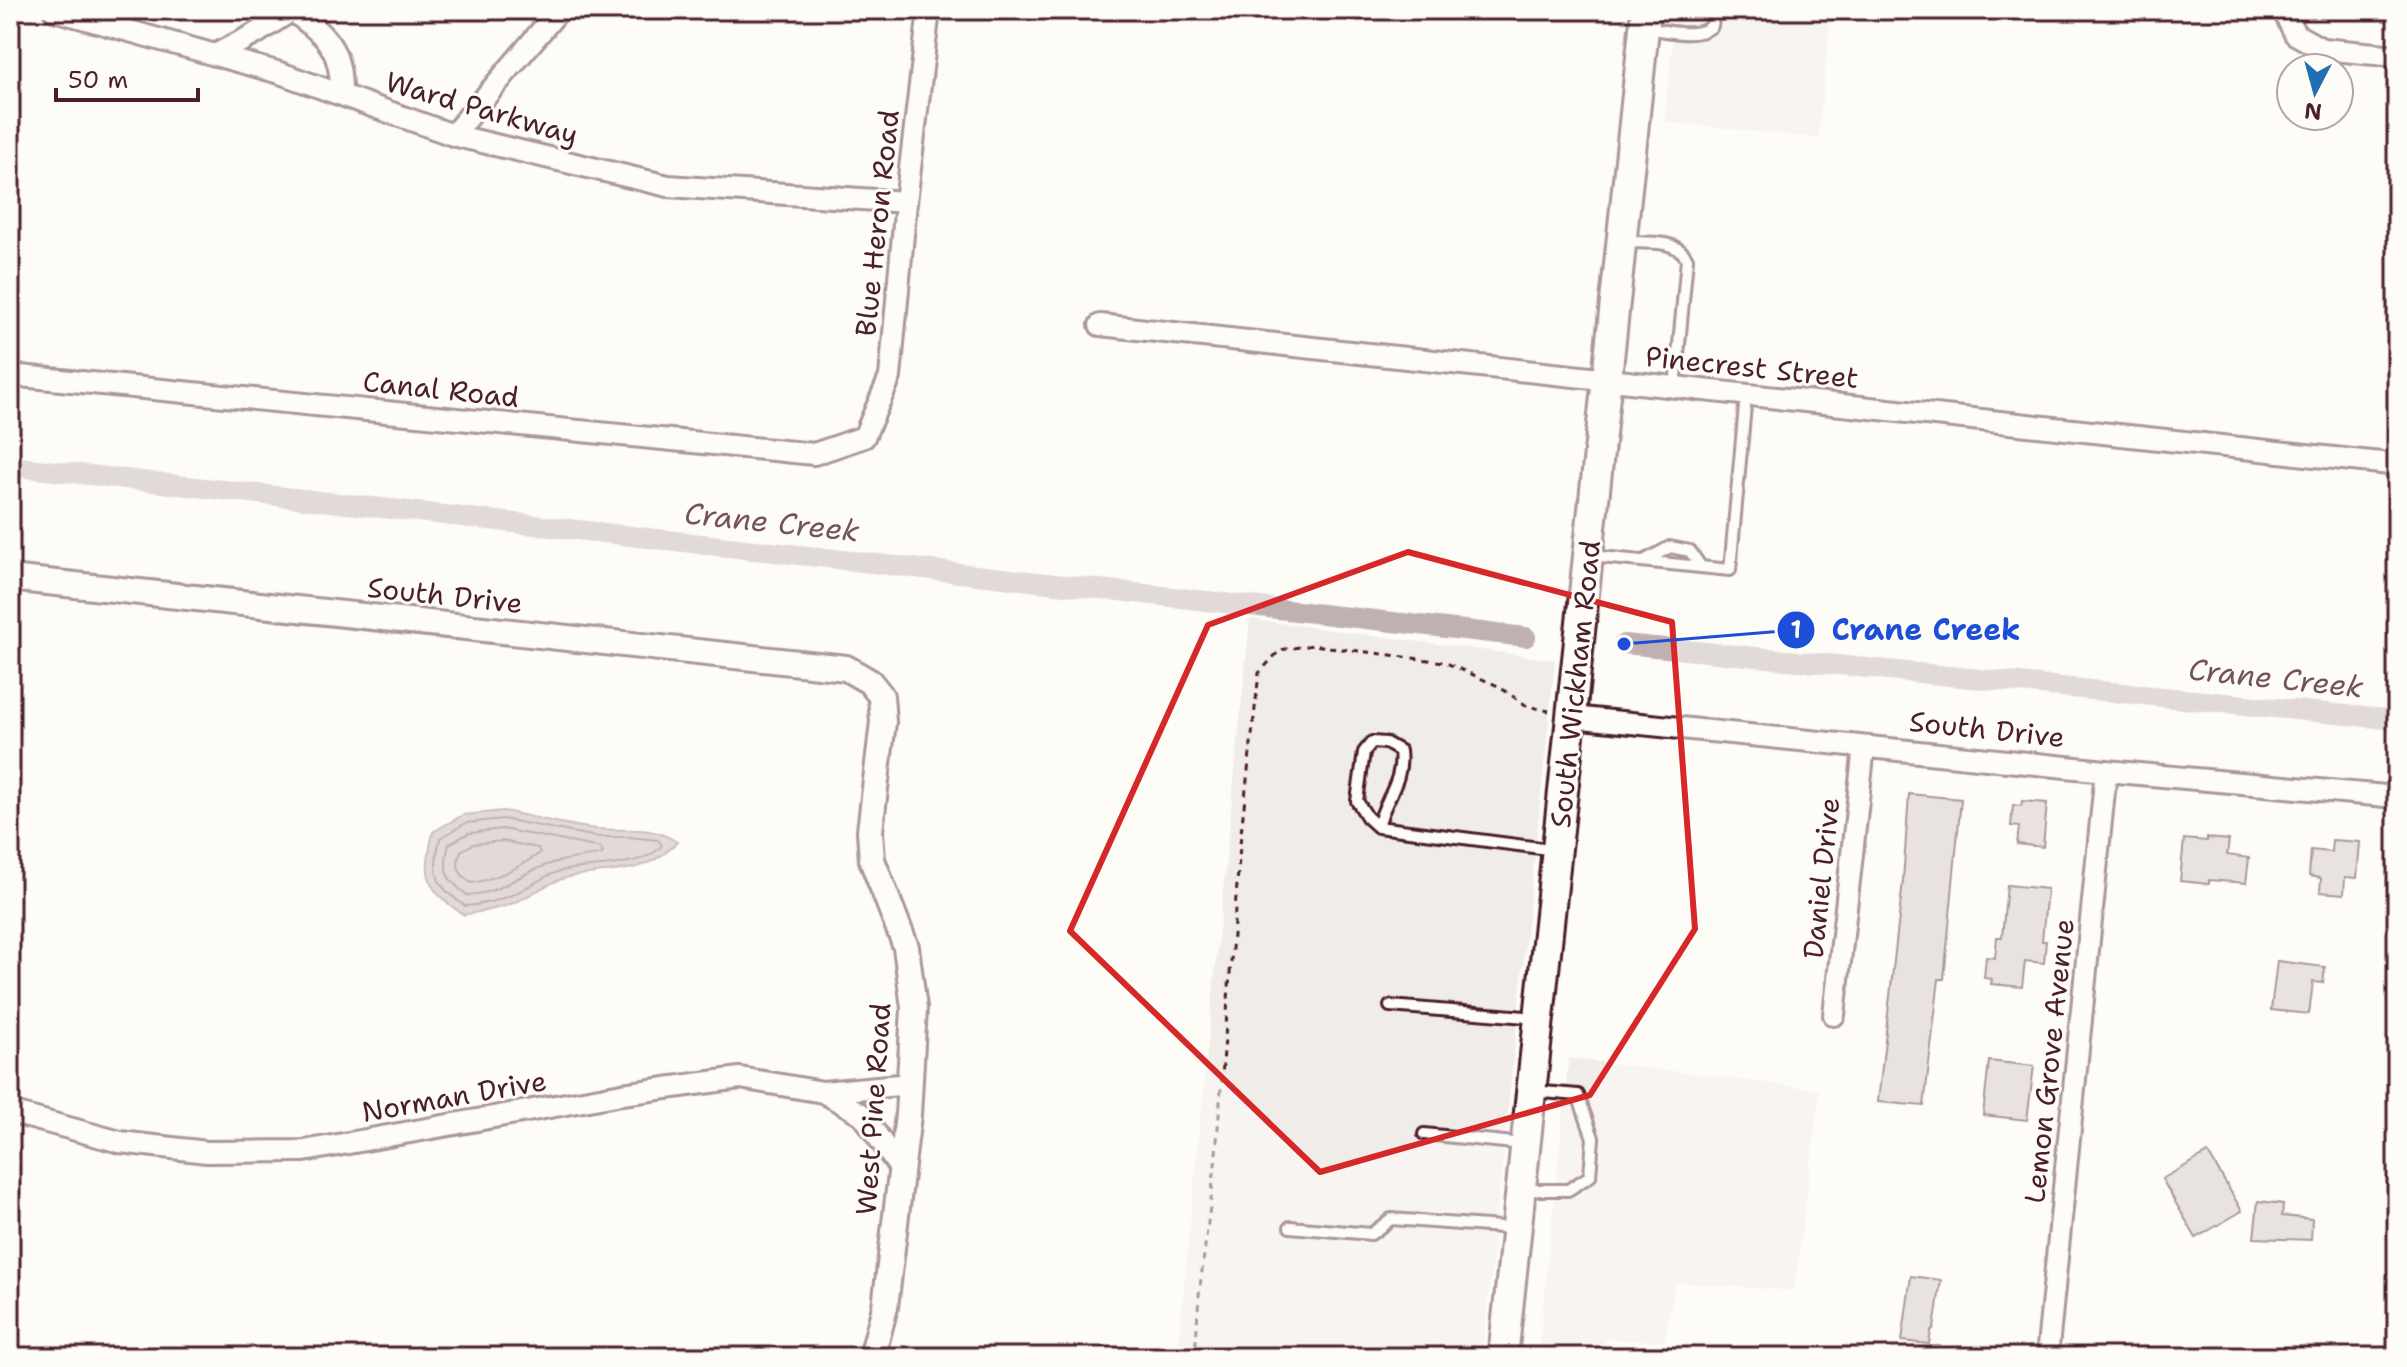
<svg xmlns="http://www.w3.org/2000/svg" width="2407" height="1367" font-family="'Shantell Sans',sans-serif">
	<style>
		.built { fill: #f0ece8 }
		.water { fill: #c0b1b1; stroke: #91777b; stroke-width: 2 }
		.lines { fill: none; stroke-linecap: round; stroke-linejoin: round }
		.shore { stroke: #795961; stroke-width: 2 }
		.canal { stroke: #c0b1b1; stroke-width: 20 }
		.building { fill: #d0c5c4; stroke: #4a1f2b; stroke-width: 2 }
		.service-casing { stroke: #4a1f2b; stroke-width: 16 }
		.minor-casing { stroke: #4a1f2b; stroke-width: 26 }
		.tertiary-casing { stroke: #4a1f2b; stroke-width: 30 }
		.secondary-casing { stroke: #4a1f2b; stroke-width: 34 }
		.path { stroke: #4a1f2b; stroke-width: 3; stroke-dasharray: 6 6; stroke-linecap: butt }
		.service { stroke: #fdfcf7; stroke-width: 10 }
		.minor { stroke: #fdfcf7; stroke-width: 20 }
		.tertiary { stroke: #fdfcf7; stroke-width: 24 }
		.secondary { stroke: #fdfcf7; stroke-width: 28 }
		.marked { fill: none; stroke: #d62828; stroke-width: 6; stroke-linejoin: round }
		.labels { text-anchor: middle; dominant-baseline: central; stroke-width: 6; stroke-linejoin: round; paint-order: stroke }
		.street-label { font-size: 28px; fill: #4a1f2b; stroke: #fdfcf7 }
		.water-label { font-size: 30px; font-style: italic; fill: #73525a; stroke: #fdfcf7 }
		.leader { fill: none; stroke: #1d4ed8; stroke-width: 3 }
		.callout-dot { fill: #1d4ed8; stroke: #fdfcf7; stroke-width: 3 }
		.mark-label { font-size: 24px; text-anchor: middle; font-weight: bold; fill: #fff }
		.callout-label { font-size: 30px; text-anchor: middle; font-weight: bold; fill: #1d4ed8; stroke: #fdfcf7; stroke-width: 6; stroke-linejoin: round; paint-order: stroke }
	</style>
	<rect width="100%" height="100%" fill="#fdfcf7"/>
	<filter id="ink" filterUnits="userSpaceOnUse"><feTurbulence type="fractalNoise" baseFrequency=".0125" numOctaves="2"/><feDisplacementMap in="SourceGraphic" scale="16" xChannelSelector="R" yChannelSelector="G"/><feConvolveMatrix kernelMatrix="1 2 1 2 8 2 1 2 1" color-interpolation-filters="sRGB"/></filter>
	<g filter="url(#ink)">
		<!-- built -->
		<path class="built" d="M1676,10H1831L1818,138L1664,122Z
			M1250,619L1555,660L1482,1357H1177Z
			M1569,1058L1820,1090L1794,1291L1675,1282L1664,1341L1605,1339L1603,1357H1538Z"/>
		<!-- water -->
		<path class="water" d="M504,811C534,817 566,826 597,829C627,832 649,824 677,842C642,880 606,866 562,879C546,884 533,894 518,901C502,909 482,911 464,915C424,888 423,877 433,832L463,815Z"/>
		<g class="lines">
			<!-- shore -->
			<path class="shore" d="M503,819L597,837H629L658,840L662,845C644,868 592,865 566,870C546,873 532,886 514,894C500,900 481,905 465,906C434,884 432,875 440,838L466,823Z
				M502,829L601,848L603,853L600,855C577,858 554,860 532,871C508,882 495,894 467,895C445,878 442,872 449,844L469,833Z
				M502,841L538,848L540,853C520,867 496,879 471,883C458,873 455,866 461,851L473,844Z"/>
			<!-- canal -->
			<path class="canal" d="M10,466L1526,637
				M1624,644L2397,720"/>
		</g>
		<!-- building -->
		<path class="building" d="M1909,794L1961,799L1944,979H1939L1924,1106L1878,1102L1903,881Z
			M2022,801L2047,803L2043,847L2017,844L2019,827L2011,826L2013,805L2021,806Z
			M2207,838L2229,840L2227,855L2249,858L2246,883L2209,880V884L2180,881L2184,839L2207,841Z
			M2332,840L2360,842L2357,878L2345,877L2344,894L2320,892L2321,878L2309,876L2311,850L2331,852Z
			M2007,885L2047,889L2042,941H2046L2044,963L2025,961L2022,987L1991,984L1992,979L1984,978L1986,957L1995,958L1997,937H2002Z
			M2277,961L2325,967L2323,983L2313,982L2309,1014L2271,1010Z
			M1989,1061L2034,1066L2027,1120L1983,1115Z
			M2208,1153L2242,1211L2196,1238L2162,1179Z
			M2258,1201L2283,1204L2282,1216L2312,1219L2311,1240L2254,1238Z
			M1911,1276L1941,1280L1934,1329L1931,1331L1929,1344L1902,1341Z"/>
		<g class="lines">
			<defs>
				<path id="service" d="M1646,28C1665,30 1697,40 1712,26L1714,10
					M1623,242C1644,243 1677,238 1687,259L1675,387
					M1591,556L1730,570L1746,395
					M1644,561L1670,547L1690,551L1701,567
					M1378,827C1384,799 1404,782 1400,751L1386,743L1372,742L1364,752L1357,801L1367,817L1378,827L1556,850
					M1390,1006L1538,1018
					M1424,1134L1524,1144
					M1523,1190H1568L1590,1176L1593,1138L1578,1095L1532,1091
					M1290,1227L1371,1234L1391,1219L1515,1228"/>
				<path id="minor" d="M54,10L280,73L453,135L668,186L906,202
					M2283,10L2295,34L2322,49L2397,56
					M292,11C328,37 342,49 341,95
					M215,55L255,34L292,10
					M453,135L559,10
					M1100,325L2390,464L2397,461
					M10,375L814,454L864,437L890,377L906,202L929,10
					M1572,717L2106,771L2397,797
					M1834,1015L1864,747
					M823,1092L863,1115L901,1170
					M10,1112L120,1142L207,1152L304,1151L622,1094L740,1078L823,1092L910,1084
					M2047,1357L2106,771"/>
				<path id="tertiary" d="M10,578L846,668L870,682L881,696L883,722L870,831L872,860L906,947L914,1008L908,1115L885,1307L872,1357"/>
				<path id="secondary" d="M1503,1357L1646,10"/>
			</defs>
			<!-- service casing -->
			<use href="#service" class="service-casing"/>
			<!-- minor casing -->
			<use href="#minor" class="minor-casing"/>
			<!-- tertiary casing -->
			<use href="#tertiary" class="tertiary-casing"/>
			<!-- secondary casing -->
			<use href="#secondary" class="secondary-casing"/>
			<!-- path -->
			<path class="path" d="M1195,1357L1199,1295L1215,1166L1241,833L1259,673L1280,650L1313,645L1444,662L1498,686L1527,706L1549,711"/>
			<!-- service -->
			<use href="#service" class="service"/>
			<!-- minor -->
			<use href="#minor" class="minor"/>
			<!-- tertiary -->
			<use href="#tertiary" class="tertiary"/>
			<!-- secondary -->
			<use href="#secondary" class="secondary"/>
		</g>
	</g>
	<!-- marked area -->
	<path d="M0 0H2407V1367H0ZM1408,552L1672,622L1695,929L1590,1095L1320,1172L1070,931L1208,625Z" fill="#fdfcf7" fill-opacity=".55" fill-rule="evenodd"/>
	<path class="marked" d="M1408,552L1672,622L1695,929L1590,1095L1320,1172L1070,931L1208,625Z"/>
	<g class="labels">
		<!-- street labels -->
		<g class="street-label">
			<text transform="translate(482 108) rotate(16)">Ward Parkway</text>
			<text transform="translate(877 223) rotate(-84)">Blue Heron Road</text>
			<text transform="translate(1752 367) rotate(6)">Pinecrest Street</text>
			<text transform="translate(441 389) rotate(6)">Canal Road</text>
			<text transform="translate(445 595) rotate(6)">South Drive</text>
			<text transform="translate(1575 684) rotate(-84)">South Wickham Road</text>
			<text transform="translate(1987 729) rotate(6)">South Drive</text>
			<text transform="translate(1821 878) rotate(-84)">Daniel Drive</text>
			<text transform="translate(2049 1061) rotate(-84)">Lemon Grove Avenue</text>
			<text transform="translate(454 1096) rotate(-10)">Norman Drive</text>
			<text transform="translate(873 1109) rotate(-86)">West Pine Road</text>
		</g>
		<!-- water labels -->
		<g class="water-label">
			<text transform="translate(772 522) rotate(6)">Crane Creek</text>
			<text transform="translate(2276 678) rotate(6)">Crane Creek</text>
		</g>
	</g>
	<!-- callouts -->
	<path class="leader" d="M1624 644L1796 630"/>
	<g class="callout-dot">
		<circle cx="1624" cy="644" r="8"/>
		<circle cx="1796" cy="630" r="20"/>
	</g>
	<g class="mark-label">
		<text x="1796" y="638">1</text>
	</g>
	<g class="callout-label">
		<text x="1926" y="640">Crane Creek</text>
	</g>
	<!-- margin -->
	<rect width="2407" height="1367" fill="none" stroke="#fdfcf7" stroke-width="40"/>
	<rect x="20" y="20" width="2367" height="1327" fill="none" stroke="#4a1f2b" stroke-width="3" filter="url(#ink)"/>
	<!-- north arrow -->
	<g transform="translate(2315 92) rotate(186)"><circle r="38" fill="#fdfcf7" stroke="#b5a4a5" stroke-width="2"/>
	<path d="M0-6L14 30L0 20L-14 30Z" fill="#1f6fb2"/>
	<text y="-12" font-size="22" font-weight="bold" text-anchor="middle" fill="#4a1f2b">N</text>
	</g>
	<!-- scale -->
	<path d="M56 88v12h142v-12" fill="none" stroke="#4a1f2b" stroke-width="4"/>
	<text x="68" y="88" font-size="24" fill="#4a1f2b" stroke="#fdfcf7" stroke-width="6" paint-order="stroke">50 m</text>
</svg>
